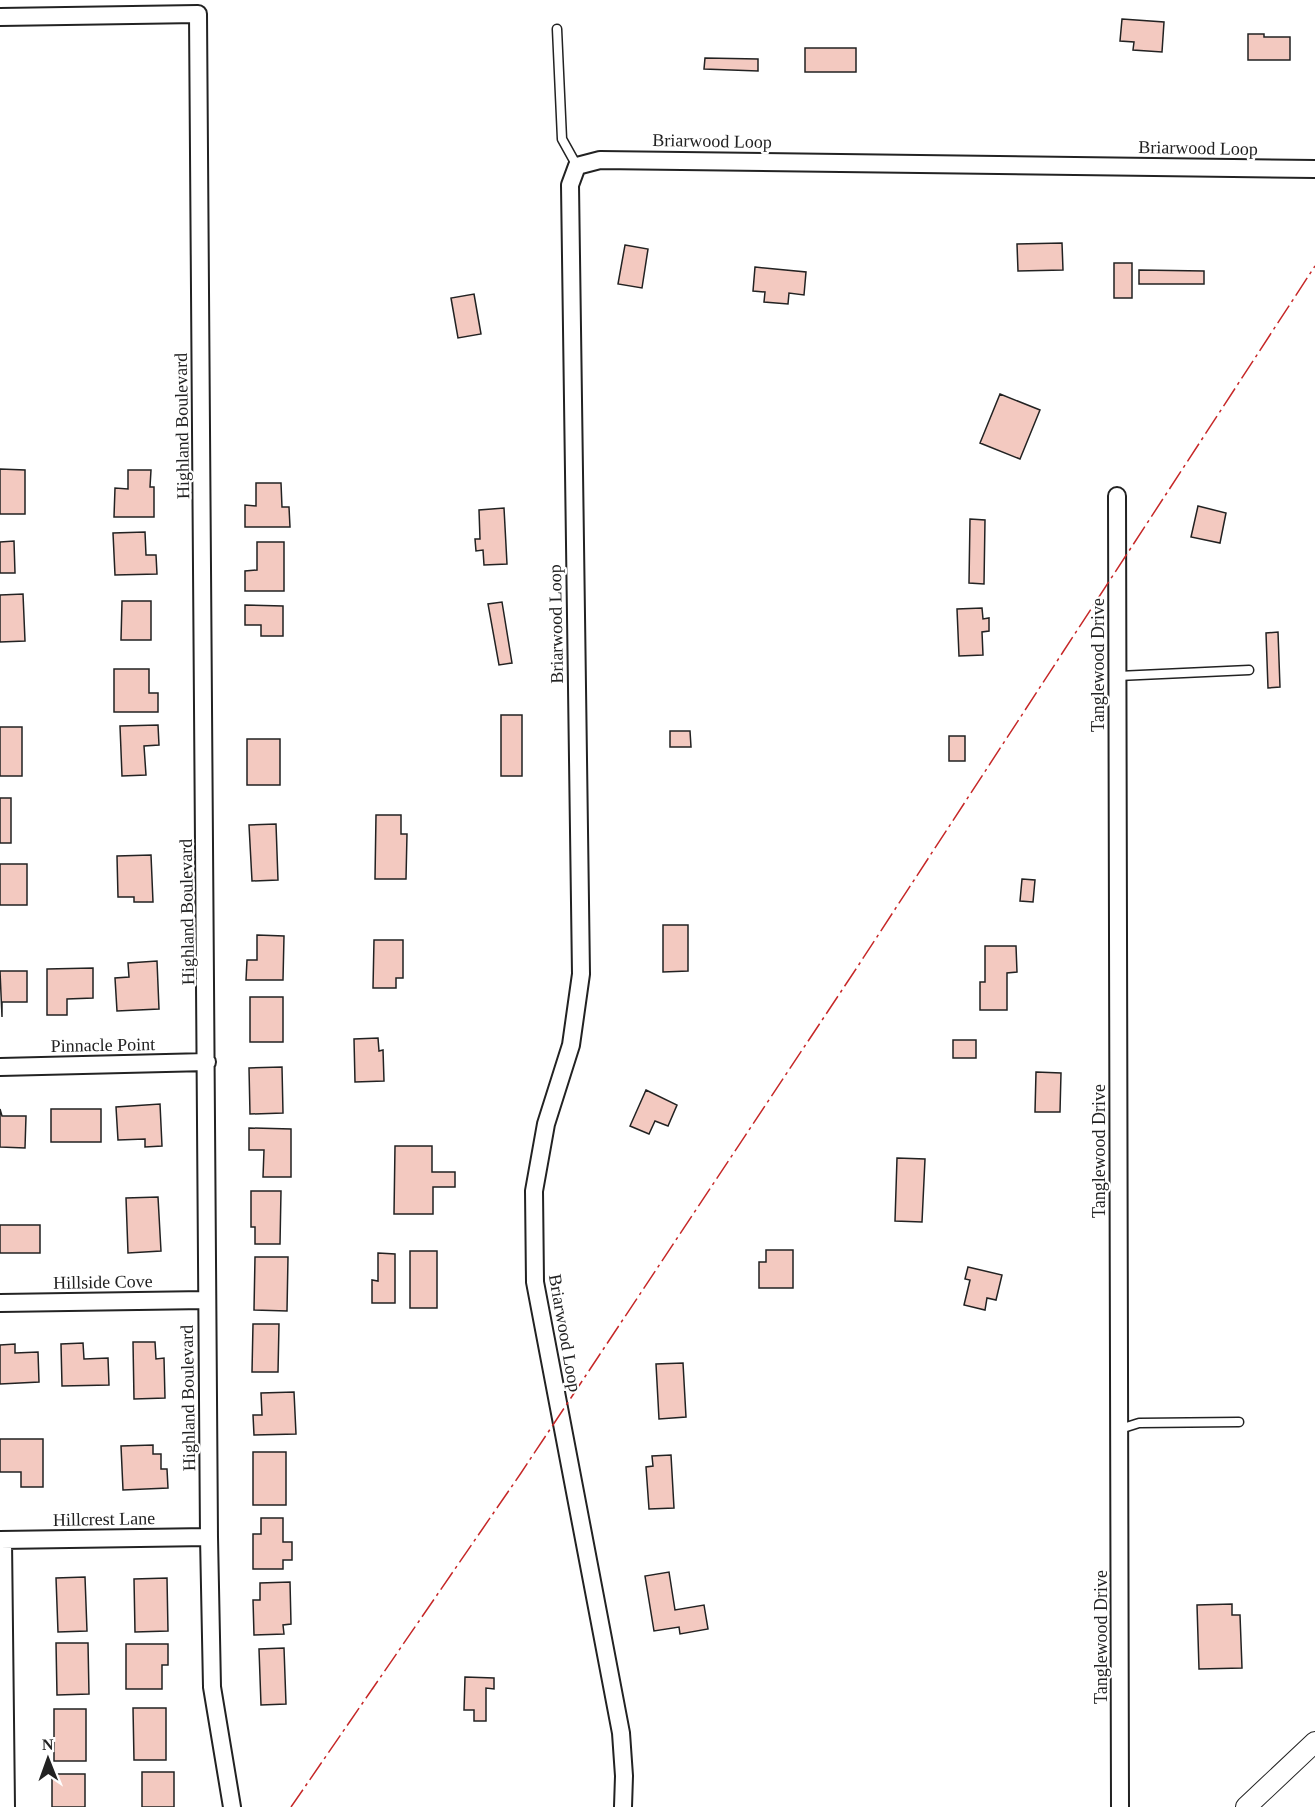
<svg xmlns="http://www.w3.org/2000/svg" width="1315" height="1807" font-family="Georgia,serif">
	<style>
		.building { fill: #f3c9c0; stroke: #222; stroke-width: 1.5 }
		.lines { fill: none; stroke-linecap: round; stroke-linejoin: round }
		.service-casing { stroke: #222; stroke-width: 11 }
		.minor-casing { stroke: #222; stroke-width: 20 }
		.tertiary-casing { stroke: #222; stroke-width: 22 }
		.service { stroke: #fff; stroke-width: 8 }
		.minor { stroke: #fff; stroke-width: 16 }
		.tertiary { stroke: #fff; stroke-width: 20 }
		.power { stroke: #c62828; stroke-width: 1.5; stroke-dasharray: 21 4.5 3 4.5; stroke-linecap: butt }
		.labels { text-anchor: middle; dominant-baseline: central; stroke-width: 4.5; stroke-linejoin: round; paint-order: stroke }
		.street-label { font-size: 18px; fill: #222; stroke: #fff }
	</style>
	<rect width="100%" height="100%" fill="#fff"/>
	<!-- building -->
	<path class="building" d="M1122,19L1164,22L1162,52L1133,50L1134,42L1120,41Z
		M1248,34H1264V37H1290V60H1248Z
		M805,48H856V72H805Z
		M705,58L758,59V71L704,69Z
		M1062,243L1063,270L1018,271L1017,244Z
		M625,245L648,249L642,288L618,284Z
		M1114,263H1132V298H1114Z
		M755,267L806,272L804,295L789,293L788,304L764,302L765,292L753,291Z
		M1139,270L1204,271V284H1139Z
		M474,294L481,334L458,338L451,298Z
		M1000,394L1040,410L1020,459L980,443Z
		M0,469L25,470V514H0Z
		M128,470H151L150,487H154V517H114L115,488L128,489Z
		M256,483H281L282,507H289L290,527H245V505L256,506Z
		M1198,506L1226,513L1220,543L1191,537Z
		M504,508L507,564L484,565L483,550L476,551L475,539H480L479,510Z
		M970,519L985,520L984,584L969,583Z
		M145,532L146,555H156L157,574L115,575L113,533Z
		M14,541L15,573H0V542Z
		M257,542H284V591H245V571L257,570Z
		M23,594L25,641L0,642V595Z
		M122,601H151V640H121Z
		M502,602L512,663L499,665L488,604Z
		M245,605L283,606V636H261V625H245Z
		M982,608L983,619L989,618V631L982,632L983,655L959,656L957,609Z
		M1278,632L1280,687L1268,688L1266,633Z
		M114,669H149V693H158V712H114Z
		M501,715H522V776H501Z
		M158,725L159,745L144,746L146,775L122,776L120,726Z
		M0,727H22V776H0Z
		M670,731H690L691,747H670Z
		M949,736H965V761H949Z
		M247,739H280V785H247Z
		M0,798H11V843H0Z
		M376,815H401V834H407L406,879H375Z
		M276,824L278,880L252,881L249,825Z
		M151,855L153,902H134V897H118L117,856Z
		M0,864H27V905H0Z
		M1022,879L1035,880L1033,902L1020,901Z
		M663,925H688V971L663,972Z
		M257,935L284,936L283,980H246L247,960H257Z
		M374,940H403V978H396V988H373Z
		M985,946H1016L1017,972L1007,973V1010H980V982H985Z
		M157,961L159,1009L117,1011L115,978L129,977L128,963Z
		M93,968V998L67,999V1015H47V969Z
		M0,971H27V1002H2V1017Z
		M250,997H283V1042H250Z
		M378,1038L379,1051L383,1050L384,1081L355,1082L354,1039Z
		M953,1040H976V1058H953Z
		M282,1067L283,1113L250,1114L249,1068Z
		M1036,1072L1061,1073L1060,1112H1035Z
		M646,1090L677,1105L668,1126L655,1121L649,1134L630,1126Z
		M160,1104L162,1146L145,1147V1139L118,1140L116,1107Z
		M0,1109L2,1116H26L25,1148L0,1147Z
		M51,1109H101V1142H51Z
		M249,1128L291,1129V1177H263L264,1150H249Z
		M395,1146H432V1172H455V1187H433V1214H394Z
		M897,1158L925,1159L922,1222L895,1221Z
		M251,1191H281L280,1244H255V1227H251Z
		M158,1197L161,1251L128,1253L126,1198Z
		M0,1225H40V1253H0Z
		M766,1250H793V1288H759V1262H766Z
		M410,1251H437V1308H410Z
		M378,1253L395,1254V1303H372V1280L378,1281Z
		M255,1257H288L287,1311L254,1310Z
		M968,1267L1002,1275L996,1300L987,1298L985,1310L964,1305L970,1280L965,1279Z
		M253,1324H279L278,1372H252Z
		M133,1342H155L156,1359L164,1358L165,1398L134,1399Z
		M83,1343L84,1359L108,1358L109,1385L62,1386L61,1344Z
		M15,1344V1353L38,1352L39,1382L0,1384V1345Z
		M683,1363L686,1417L659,1419L656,1364Z
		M294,1392L296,1434L254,1435L253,1415H262L261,1393Z
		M0,1439H43V1487H21V1472H0Z
		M153,1445V1454H161V1469H167L168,1488L123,1490L121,1446Z
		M253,1452H286V1505H253Z
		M671,1455L674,1508L649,1509L646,1467L653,1466L652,1456Z
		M261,1518H283V1542H292V1560H283V1569H253V1534H261Z
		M669,1572L675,1610L704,1605L708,1629L680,1634L679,1627L654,1631L645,1576Z
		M85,1577L87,1631L58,1632L56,1578Z
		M167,1578L168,1631L135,1632L134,1579Z
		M290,1582L291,1624L283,1625L284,1634L254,1635L253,1600H260V1583Z
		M1232,1604V1615H1240L1242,1668L1199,1669L1197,1605Z
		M56,1643H88L89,1694L57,1695Z
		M126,1644H168V1665H162V1689H126Z
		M284,1648L286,1704L261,1705L259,1649Z
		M465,1677L494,1678V1689L486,1688V1721H474V1710H464Z
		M133,1708H166V1760H134Z
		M54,1709H86V1761H54Z
		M142,1772H174V1807H142Z
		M52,1774H85V1807H52Z"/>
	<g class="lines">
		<defs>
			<path id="service" d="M557,29L562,139L577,166
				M1118,676L1249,670
				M1120,1429L1139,1423L1239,1422"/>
			<path id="minor" d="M0,17L198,14L209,1537L212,1687L232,1807
				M1117,496L1120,1807
				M0,1067L207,1062
				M0,1303L206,1300
				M0,1540L209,1537
				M3,1540L6,1807
				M623,1807L624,1776L621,1733L535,1282L534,1191L546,1124L571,1045L581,974L570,185L577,166L600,160L1315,169"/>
			<path id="tertiary" d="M1246,1807L1315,1742"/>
		</defs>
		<!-- service casing -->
		<use href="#service" class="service-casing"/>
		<!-- minor casing -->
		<use href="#minor" class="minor-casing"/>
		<!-- tertiary casing -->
		<use href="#tertiary" class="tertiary-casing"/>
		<!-- service -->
		<use href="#service" class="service"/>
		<!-- minor -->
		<use href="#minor" class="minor"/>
		<!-- tertiary -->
		<use href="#tertiary" class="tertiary"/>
		<!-- power -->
		<path class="power" d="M291,1807L521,1473L856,969L1315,266"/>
	</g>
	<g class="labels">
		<!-- street labels -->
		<g class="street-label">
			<text transform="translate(712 141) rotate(1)">Briarwood Loop</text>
			<text transform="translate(1198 148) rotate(1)">Briarwood Loop</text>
			<text transform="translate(182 426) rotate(-91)">Highland Boulevard</text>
			<text transform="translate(556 624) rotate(-91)">Briarwood Loop</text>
			<text transform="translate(1098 665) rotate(-90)">Tanglewood Drive</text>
			<text transform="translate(187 912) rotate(-91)">Highland Boulevard</text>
			<text transform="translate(103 1045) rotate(-1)">Pinnacle Point</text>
			<text transform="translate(1099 1151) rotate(-90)">Tanglewood Drive</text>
			<text transform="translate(103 1282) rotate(-1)">Hillside Cove</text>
			<text transform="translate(565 1333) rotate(80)">Briarwood Loop</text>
			<text transform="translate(188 1398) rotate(-91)">Highland Boulevard</text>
			<text transform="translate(104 1519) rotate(-1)">Hillcrest Lane</text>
			<text transform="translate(1101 1637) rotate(-90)">Tanglewood Drive</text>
		</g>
	</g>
	<!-- north arrow -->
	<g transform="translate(48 1759) rotate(359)" stroke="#ffffff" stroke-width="4.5" paint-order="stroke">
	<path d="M0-4.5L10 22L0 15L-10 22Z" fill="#222222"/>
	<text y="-9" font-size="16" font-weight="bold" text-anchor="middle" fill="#222222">N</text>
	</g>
</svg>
